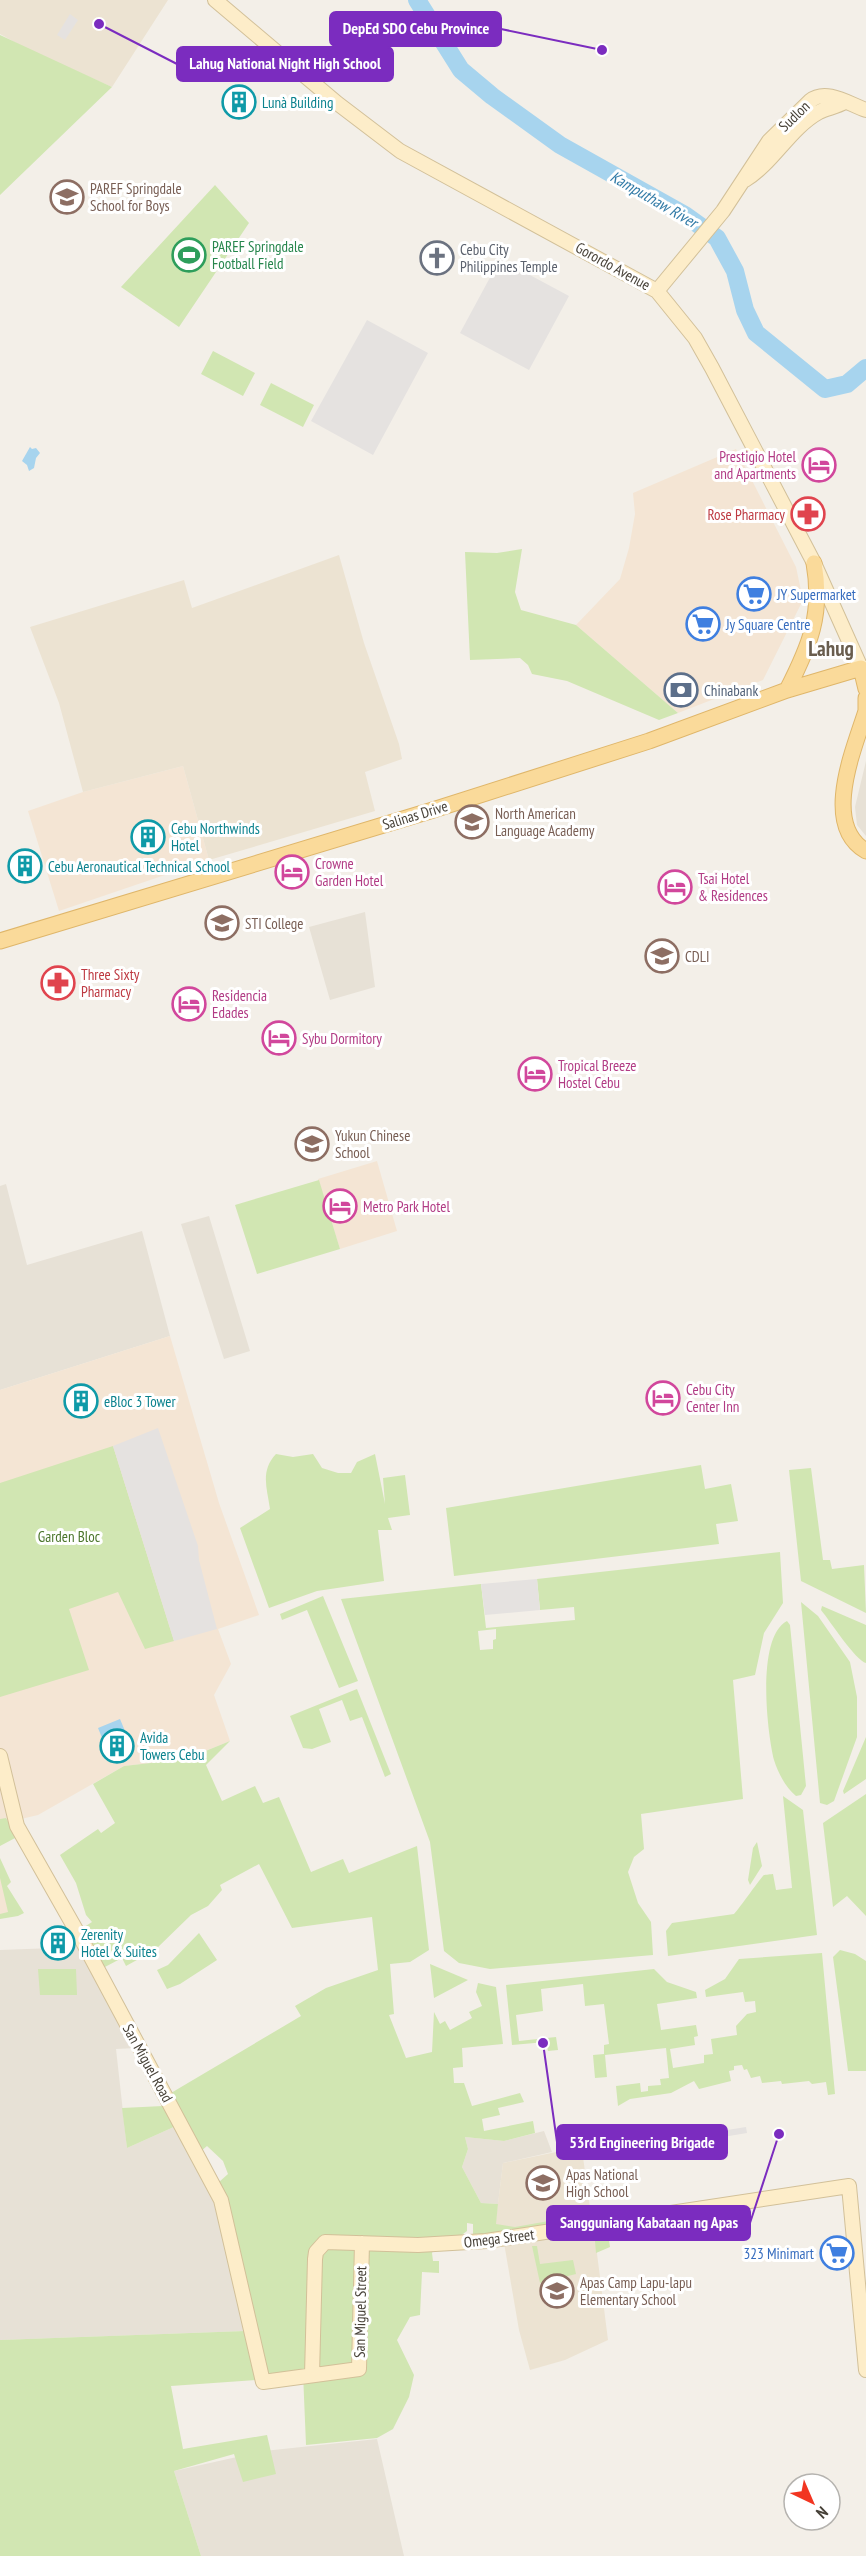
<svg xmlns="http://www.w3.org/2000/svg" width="866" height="2556" font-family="'PT Sans Narrow',sans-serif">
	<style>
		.residential { fill: #e7e1d6 }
		.commercial { fill: #f4e5d4 }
		.education { fill: #ece3d2 }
		.green { fill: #d1e6b2; fill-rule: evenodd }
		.parking { fill: #e5e2e0 }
		.water { fill: #a7d4ee }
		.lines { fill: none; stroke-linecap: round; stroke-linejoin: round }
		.river { stroke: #a7d4ee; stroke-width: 18 }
		.secondary-casing { stroke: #d2c099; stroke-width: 16 }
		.primary-casing { stroke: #dfb66a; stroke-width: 17 }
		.secondary { stroke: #fdedc9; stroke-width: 14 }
		.primary { stroke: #fada9a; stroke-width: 15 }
		.labels { text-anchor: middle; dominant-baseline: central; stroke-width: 6; stroke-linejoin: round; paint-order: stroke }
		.culture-label { font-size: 15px; fill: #0d838f; stroke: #fff; text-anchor: start }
		.street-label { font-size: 15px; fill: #464037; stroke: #fff }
		.education-label { font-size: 15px; fill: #785e54; stroke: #fff; text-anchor: start }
		.leisure-label { font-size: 15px; fill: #27864d; stroke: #fff; text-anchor: start }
		.worship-label { font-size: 15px; fill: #5b616d; stroke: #fff; text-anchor: start }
		.hotel-label { font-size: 15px; fill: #b23c85; stroke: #fff; text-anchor: start }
		.health-label { font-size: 15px; fill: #be3a42; stroke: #fff; text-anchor: end }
		.shop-label { font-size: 15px; fill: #366cbe; stroke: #fff; text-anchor: start }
		.service-label { font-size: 15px; fill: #4e5e75; stroke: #fff; text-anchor: start }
		.park-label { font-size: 15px; fill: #4c762c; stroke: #fff }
		.water-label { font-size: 16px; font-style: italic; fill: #327ba7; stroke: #fff }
		.district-label { font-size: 21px; font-weight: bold; fill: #695d4e; stroke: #fff }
		.leader { fill: none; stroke: #7b2cbf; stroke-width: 2 }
		.callout-dot { fill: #7b2cbf; stroke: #fff; stroke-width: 2 }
		.callout { fill: #7b2cbf; stroke: #7b2cbf; stroke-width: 2 }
		.callout-label { font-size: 16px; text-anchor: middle; font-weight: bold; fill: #fff }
	</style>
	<rect width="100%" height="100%" fill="#f3efe8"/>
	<!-- residential -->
	<path class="residential" d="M866,761V836L857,825L855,807Z
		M365,912L375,987L330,1000L309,927Z
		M6,1184L27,1265L142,1231L170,1336L0,1390V1186Z
		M209,1216L250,1351L224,1359L181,1224Z
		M81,1947L136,2048L116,2049L127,2148L176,2126L217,2204L245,2331L0,2340V1950Z
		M544,2131L552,2152L503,2163L498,2204L481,2203L462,2167L468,2149L465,2137L504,2141Z
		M377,2439L404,2556H201L174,2471L264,2451Z"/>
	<!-- commercial -->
	<path class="commercial" d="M736,449L796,567L803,600L763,680L678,713L576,625L620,579L629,548L635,514L633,493Z
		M183,766L209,860L59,911L28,811L83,792Z
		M377,1161L397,1231L340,1249L318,1179Z
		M170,1336L219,1503L259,1615L218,1629L231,1664L214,1695L230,1741L186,1759L124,1766L38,1815L0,1824V1390Z
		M0,1874L11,1915L0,1917Z"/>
	<!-- education -->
	<path class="education" d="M0,0H168L112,87L29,50L0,34Z
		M339,555L364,643L399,744L402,759L365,772L375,811L209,860L183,766L83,792L59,703L30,627L184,580L192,608Z
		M582,2150L592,2222L497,2236L495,2227L503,2163L561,2151L562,2152Z
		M594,2230L608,2340L565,2360L530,2370L519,2330L504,2243Z"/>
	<!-- green -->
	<path class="green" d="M0,35L112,87L0,195Z
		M215,185L249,223L179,327L121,287Z
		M213,351L255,373L243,396L201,374Z
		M271,383L314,405L303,427L260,405Z
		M522,549L515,592L521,610L576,625L678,713L659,720L567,681L532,674L528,665L520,658L470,660L465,552L497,553Z
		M319,1180L340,1249L257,1274L235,1205Z
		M113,1446L174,1641L145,1649L118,1592L69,1609L89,1670L0,1697V1483Z
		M276,1454L293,1457L313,1454L322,1468L338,1473H351L357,1462L375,1454L385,1504L383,1478L405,1475L410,1515L388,1518L392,1530H378L384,1581L317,1591L269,1608L240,1528L270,1509C267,1488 260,1471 276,1454Z
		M701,1465L705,1489L731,1484L738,1521L716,1524L719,1544L454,1576L446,1508Z
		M811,1468L823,1560H830L832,1569L864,1565L866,1613L801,1581L789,1470Z
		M780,1552L783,1603L764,1633L755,1675L733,1680L743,1799L641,1814L644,1849L634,1857L628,1872L638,1903L651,1922L653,1955L490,1969L459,1963L444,1951L430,1842L341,1599L481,1584L486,1628L575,1620L574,1607L540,1610L537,1579ZM496,1629V1639L493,1640V1649L480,1650L478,1631Z
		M323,1596L358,1681L339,1688L307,1610L282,1620L280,1614Z
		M801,1602L818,1616L850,1662L857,1697V1737L834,1801L827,1805L820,1803Z
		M822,1606L866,1625V1663C856,1661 830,1621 821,1610Z
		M787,1621L790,1625L806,1786L801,1795L796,1796C786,1788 778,1773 774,1760C767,1732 756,1637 787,1621Z
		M357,1689L391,1774L385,1777L362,1717L350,1721L342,1700L319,1709L331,1742L312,1749L303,1748L290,1716Z
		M866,1737V1779L844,1794L843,1791Z
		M230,1741L206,1765L222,1801L255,1786L263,1803L279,1797L311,1872L343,1859L349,1873L417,1846L429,1950L410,1962L390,1964L394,2014L389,2015L406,2058L432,2052L434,2012L440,2024L445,2021L450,2030L472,2018L469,2012L482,2006L476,1992L478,1983L496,1987L503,2044L462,2048L463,2067L453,2068L454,2083H464L472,2106L520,2093L524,2102L498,2108L500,2115L482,2119L484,2131L533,2121L535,2133L504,2141L465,2137L468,2149L462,2167L481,2203L498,2204L496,2224L515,2227L560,2219L562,2226L473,2238V2224L467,2223V2231L455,2240H438L432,2253L433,2261H439V2273L422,2272L420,2315L410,2317L397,2340L414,2375L409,2397L393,2429L377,2438L306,2445L303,2373L274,2375L263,2370L228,2207L219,2182L228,2174L223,2161L207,2146L200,2152L171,2093L301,2016L295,2006L326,1988L378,1970L372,1917L292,1928L259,1864L220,1885L222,1890L208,1906L191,1915L155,1950L126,1966L122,1958L103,1968L81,1929L92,1922L86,1915L76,1883L60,1855L98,1829L101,1833L115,1823L93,1784L124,1766L186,1759Z
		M866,1794V1916L847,1896L833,1907L823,1823Z
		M783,1796L803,1810L817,1935L668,1956L666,1931L672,1923L734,1914C739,1909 761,1877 764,1875C765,1875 772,1874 773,1874L776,1890L792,1888Z
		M6,1818L17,1837L0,1846V1819Z
		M757,1842L762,1866L750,1885L748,1880L753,1848Z
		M0,1858L11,1882L7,1886L24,1913L18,1916L0,1919V1914L8,1912L0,1878Z
		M199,1933L217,1960L180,1984L167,1989L157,1970L168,1965Z
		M840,1950L855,1954L866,1961V2071H848L833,1957Z
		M822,1953L835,2094L828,2095L826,2082L812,2084L809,2081L782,2084L781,2081L762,2083L760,2076L751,2078L747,2069L744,2070L742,2065L734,2066V2070L729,2071L731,2081L699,2089L694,2081L671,2093L630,2099L618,2106L616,2086L640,2083L641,2092L648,2091V2086L661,2085L660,2079L669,2078L666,2048L605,2055L607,2077L595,2078L593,2055L604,2054V2045L609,2044L604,2004L585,2006L583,1984L541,1989L543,2011L516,2015L519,2041L556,2037L558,2050L548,2051L546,2042L512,2045L506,1985L654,1969L667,1982L696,1992L697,1998L657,2004L661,2030L696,2025L698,2036L694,2037L695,2045L670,2049L673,2068L704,2063V2055L713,2054L711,2039L737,2035L736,2026L747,2014L756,2012L755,2001L745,2002L743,1992L706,1997L705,1990L725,1979L739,1959Z
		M430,1964L468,1980L434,1998Z
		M38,1969H76L77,1995H40Z
		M163,2106L176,2126L127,2148L122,2108Z
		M607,2227L610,2247L596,2253L594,2230Z
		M532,2246H537L540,2264L573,2260L576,2274L540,2283Z
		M245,2331L257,2380L171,2386L183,2449L267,2435L276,2474L243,2482L234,2454L174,2471L201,2556H0V2340Z"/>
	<!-- parking -->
	<path class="parking" d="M70,14L78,20L65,40L57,35Z
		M500,259L569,296L529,370L460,333Z
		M367,320L428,353L373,455L311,421Z
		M158,1428L198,1546L199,1560L217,1629L174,1641L113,1446Z
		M537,1579L540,1610L485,1615L481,1584Z
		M746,2127L747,2133L723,2137L724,2145L720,2146L721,2154L705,2157L702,2134Z"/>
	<!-- water -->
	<path class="water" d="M30,447L32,449L36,448L40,453L36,458L34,468L29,471L27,465L22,461Z
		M120,1719L125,1731L130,1734L131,1737L126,1740L116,1738L115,1746L107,1750L98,1728Z"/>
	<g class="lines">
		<!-- river -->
		<path class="river" d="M417,0L461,70L492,96L560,145L685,215L717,238L735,271L745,310L756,333L825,389L847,384L866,368"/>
		<defs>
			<path id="secondary" d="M215,0L337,103L400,151L657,291L695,338L712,368L814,563L861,668H866
				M745,180C774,162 790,128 819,112C827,108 836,107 845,102
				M657,291L723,211L769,141L810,101C826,88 849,104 866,110
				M0,1756L17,1826L84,1944L221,2200L263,2382L359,2369L362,2243
				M312,2375L315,2259L316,2252L325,2242L418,2245L486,2241L849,2186L866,2370"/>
			<path id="primary" d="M787,690C810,645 823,614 814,563
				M866,698V711C854,749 821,825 866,851
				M0,941L433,810L649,741L787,690L861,668L866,689"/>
		</defs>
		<!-- secondary casing -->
		<use href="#secondary" class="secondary-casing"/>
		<!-- primary casing -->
		<use href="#primary" class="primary-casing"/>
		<!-- secondary -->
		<use href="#secondary" class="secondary"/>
		<!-- primary -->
		<use href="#primary" class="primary"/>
	</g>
	<!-- icons -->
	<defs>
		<symbol id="building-ring" viewBox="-11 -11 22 22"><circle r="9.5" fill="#fff" stroke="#0f9aa8" stroke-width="1.5"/><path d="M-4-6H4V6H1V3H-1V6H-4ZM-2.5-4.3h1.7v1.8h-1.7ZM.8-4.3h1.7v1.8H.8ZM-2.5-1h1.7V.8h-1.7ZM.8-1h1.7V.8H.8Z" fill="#0f9aa8"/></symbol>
		<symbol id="school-ring" viewBox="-11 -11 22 22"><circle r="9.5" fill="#fff" stroke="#8d6e63" stroke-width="1.5"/><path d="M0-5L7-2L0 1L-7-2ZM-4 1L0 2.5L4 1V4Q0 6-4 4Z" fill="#8d6e63"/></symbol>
		<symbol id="stadium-ring" viewBox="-11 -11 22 22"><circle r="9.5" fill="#fff" stroke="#2e9e5b" stroke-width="1.5"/><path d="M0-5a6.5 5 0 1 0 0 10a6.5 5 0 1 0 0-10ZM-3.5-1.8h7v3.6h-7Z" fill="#2e9e5b"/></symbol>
		<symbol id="church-ring" viewBox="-11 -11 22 22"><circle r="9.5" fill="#fff" stroke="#6b7280" stroke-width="1.5"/><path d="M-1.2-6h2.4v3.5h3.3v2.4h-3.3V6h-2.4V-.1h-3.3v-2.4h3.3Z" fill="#6b7280"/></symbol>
		<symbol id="hotel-ring" viewBox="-11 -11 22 22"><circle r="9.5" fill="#fff" stroke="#d1479c" stroke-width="1.5"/><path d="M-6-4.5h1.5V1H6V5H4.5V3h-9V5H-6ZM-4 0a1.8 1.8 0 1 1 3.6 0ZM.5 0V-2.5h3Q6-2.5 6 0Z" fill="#d1479c"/></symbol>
		<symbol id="pharmacy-ring" viewBox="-11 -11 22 22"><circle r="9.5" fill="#fff" stroke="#e0444e" stroke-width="1.5"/><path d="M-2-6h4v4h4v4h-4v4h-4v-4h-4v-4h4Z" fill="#e0444e"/></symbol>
		<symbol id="supermarket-ring" viewBox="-11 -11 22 22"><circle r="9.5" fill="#fff" stroke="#3f7fe0" stroke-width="1.5"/><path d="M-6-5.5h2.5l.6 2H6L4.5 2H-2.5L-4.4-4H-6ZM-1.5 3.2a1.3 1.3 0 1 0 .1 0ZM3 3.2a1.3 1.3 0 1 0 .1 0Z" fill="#3f7fe0"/></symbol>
		<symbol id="bank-ring" viewBox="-11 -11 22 22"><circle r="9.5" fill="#fff" stroke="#5c6f8a" stroke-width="1.5"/><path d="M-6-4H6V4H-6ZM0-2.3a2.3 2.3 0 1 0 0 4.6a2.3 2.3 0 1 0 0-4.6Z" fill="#5c6f8a"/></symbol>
		<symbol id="university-ring" viewBox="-11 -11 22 22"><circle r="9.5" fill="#fff" stroke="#8d6e63" stroke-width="1.5"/><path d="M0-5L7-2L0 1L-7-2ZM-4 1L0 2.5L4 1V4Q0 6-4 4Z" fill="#8d6e63"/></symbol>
	</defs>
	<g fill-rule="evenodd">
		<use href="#building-ring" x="220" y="83" width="38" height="38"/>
		<use href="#school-ring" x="48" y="178" width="38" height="38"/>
		<use href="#stadium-ring" x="170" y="236" width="38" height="38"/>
		<use href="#church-ring" x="418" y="239" width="38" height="38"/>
		<use href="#hotel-ring" x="800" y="446" width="38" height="38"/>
		<use href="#pharmacy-ring" x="789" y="495" width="38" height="38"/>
		<use href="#supermarket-ring" x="735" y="575" width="38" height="38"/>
		<use href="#supermarket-ring" x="684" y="605" width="38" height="38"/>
		<use href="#bank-ring" x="662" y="671" width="38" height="38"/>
		<use href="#school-ring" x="453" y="803" width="38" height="38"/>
		<use href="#building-ring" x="129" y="818" width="38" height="38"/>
		<use href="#building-ring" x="6" y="847" width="38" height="38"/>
		<use href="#hotel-ring" x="273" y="853" width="38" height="38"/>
		<use href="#hotel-ring" x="656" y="868" width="38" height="38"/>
		<use href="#university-ring" x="203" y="904" width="38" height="38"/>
		<use href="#school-ring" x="643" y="937" width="38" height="38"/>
		<use href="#pharmacy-ring" x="39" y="964" width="38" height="38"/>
		<use href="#hotel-ring" x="170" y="985" width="38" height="38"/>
		<use href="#hotel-ring" x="260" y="1019" width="38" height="38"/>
		<use href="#hotel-ring" x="516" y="1055" width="38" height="38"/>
		<use href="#school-ring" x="293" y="1125" width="38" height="38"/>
		<use href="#hotel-ring" x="321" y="1187" width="38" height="38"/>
		<use href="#hotel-ring" x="644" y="1379" width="38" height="38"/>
		<use href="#building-ring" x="62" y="1382" width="38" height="38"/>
		<use href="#building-ring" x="98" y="1727" width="38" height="38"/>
		<use href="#building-ring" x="39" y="1924" width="38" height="38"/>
		<use href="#school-ring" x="524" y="2164" width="38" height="38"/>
		<use href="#supermarket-ring" x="818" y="2234" width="38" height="38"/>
		<use href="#school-ring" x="538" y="2272" width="38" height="38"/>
	</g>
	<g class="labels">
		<!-- culture labels -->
		<g class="culture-label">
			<text x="262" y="102">Lunà Building</text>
			<text x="171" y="828">Cebu Northwinds<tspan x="171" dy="17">Hotel</tspan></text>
			<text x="48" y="866">Cebu Aeronautical Technical School</text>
			<text x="104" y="1401">eBloc 3 Tower</text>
			<text x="140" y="1737">Avida<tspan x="140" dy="17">Towers Cebu</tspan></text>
			<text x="81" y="1934">Zerenity<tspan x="81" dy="17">Hotel &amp; Suites</tspan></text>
		</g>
		<!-- street labels -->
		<g class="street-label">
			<text transform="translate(794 116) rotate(-44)">Sudlon</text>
			<text transform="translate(613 266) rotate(29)">Gorordo Avenue</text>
			<text transform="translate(415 815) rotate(-17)">Salinas Drive</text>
			<text transform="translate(148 2063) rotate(61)">San Miguel Road</text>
			<text transform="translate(499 2238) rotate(-7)">Omega Street</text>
			<text transform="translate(360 2312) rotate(-89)">San Miguel Street</text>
		</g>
		<!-- education labels -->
		<g class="education-label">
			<text x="90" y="188">PAREF Springdale<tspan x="90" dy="17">School for Boys</tspan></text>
			<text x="495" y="813">North American<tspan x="495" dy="17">Language Academy</tspan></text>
			<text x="245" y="923">STI College</text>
			<text x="685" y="956">CDLI</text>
			<text x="335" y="1135">Yukun Chinese<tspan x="335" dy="17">School</tspan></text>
			<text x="566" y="2174">Apas National<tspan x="566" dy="17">High School</tspan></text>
			<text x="580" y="2282">Apas Camp Lapu-lapu<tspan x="580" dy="17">Elementary School</tspan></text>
		</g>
		<!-- leisure labels -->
		<g class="leisure-label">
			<text x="212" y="246">PAREF Springdale<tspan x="212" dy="17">Football Field</tspan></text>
		</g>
		<!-- worship labels -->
		<g class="worship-label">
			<text x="460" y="249">Cebu City<tspan x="460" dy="17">Philippines Temple</tspan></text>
		</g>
		<!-- hotel labels -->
		<g class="hotel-label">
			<text x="796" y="456" text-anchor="end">Prestigio Hotel<tspan x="796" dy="17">and Apartments</tspan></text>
			<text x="315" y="863">Crowne<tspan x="315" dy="17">Garden Hotel</tspan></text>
			<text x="698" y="878">Tsai Hotel<tspan x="698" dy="17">&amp; Residences</tspan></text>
			<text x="212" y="995">Residencia<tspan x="212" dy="17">Edades</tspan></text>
			<text x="302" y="1038">Sybu Dormitory</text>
			<text x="558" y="1065">Tropical Breeze<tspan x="558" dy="17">Hostel Cebu</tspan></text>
			<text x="363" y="1206">Metro Park Hotel</text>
			<text x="686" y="1389">Cebu City<tspan x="686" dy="17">Center Inn</tspan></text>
		</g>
		<!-- health labels -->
		<g class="health-label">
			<text x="785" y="514">Rose Pharmacy</text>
			<text x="81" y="974" text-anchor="start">Three Sixty<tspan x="81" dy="17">Pharmacy</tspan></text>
		</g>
		<!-- shop labels -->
		<g class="shop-label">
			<text x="777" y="594">JY Supermarket</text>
			<text x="726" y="624">Jy Square Centre</text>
			<text x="814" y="2253" text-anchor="end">323 Minimart</text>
		</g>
		<!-- service labels -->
		<g class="service-label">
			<text x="704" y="690">Chinabank</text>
		</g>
		<!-- park labels -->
		<g class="park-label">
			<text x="69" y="1536">Garden Bloc</text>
		</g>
		<!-- water labels -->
		<g class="water-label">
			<text transform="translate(654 199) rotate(30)">Kamputhaw River</text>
		</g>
		<!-- district labels -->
		<g class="district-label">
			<text x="831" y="648">Lahug</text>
		</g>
	</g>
	<!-- callouts -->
	<path class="leader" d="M602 50L501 29M99 24L177 64M543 2043L557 2142M779 2134L750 2223"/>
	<g class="callout-dot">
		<circle cx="602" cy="50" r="6"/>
		<circle cx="99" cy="24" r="6"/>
		<circle cx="543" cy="2043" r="6"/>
		<circle cx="779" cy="2134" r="6"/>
	</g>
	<g class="callout">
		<rect x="330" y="12" width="171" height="34" rx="6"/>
		<rect x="177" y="47" width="216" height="34" rx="6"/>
		<rect x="557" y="2125" width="170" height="34" rx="6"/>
		<rect x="547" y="2206" width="203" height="34" rx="6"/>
	</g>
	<g class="callout-label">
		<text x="416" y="34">DepEd SDO Cebu Province</text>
		<text x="285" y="69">Lahug National Night High School</text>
		<text x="642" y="2148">53rd Engineering Brigade</text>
		<text x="649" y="2228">Sangguniang Kabataan ng Apas</text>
	</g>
	<!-- north arrow -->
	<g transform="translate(812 2502) rotate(136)"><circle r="28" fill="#ffffff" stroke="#b5b3af" stroke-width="1.5"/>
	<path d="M0-4.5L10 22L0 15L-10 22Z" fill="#f23521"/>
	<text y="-9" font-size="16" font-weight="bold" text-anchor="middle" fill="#464037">N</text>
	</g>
</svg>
